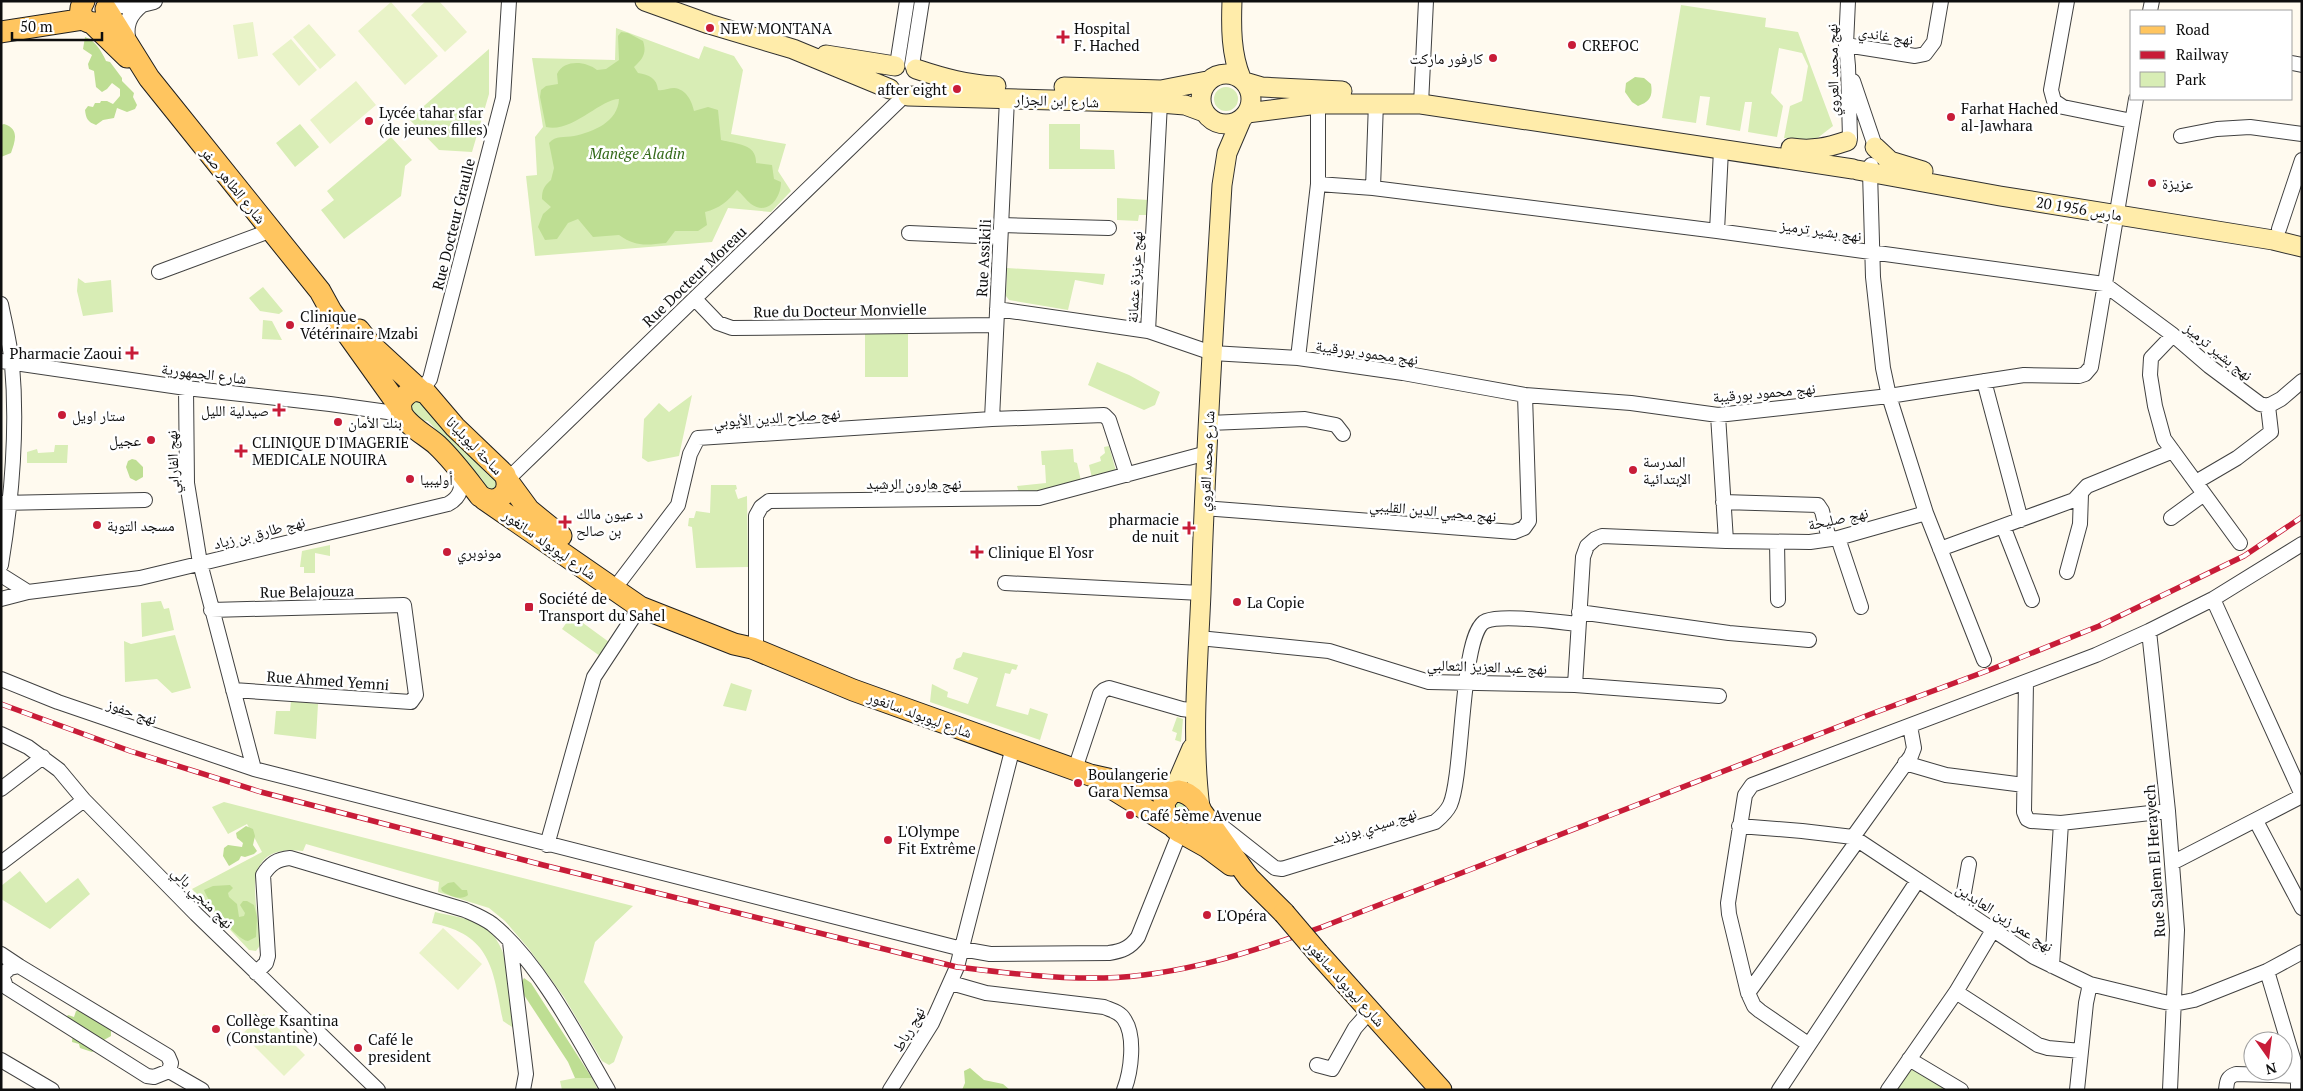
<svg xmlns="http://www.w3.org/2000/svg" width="2303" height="1091" font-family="'PT Serif','Noto Naskh Arabic',serif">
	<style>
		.green { fill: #d8edb5 }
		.forest { fill: #bede93 }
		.pitch { fill: #e9f3c8 }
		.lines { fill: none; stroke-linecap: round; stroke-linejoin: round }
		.minor-casing { stroke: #414141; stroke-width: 16 }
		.tertiary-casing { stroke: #414141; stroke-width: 18 }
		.secondary-casing { stroke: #303030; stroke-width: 21 }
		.primary-casing { stroke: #1f1f1f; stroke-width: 23 }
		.minor { stroke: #fff; stroke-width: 14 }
		.tertiary { stroke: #fff; stroke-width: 16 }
		.secondary { stroke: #ffecaa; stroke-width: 19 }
		.primary { stroke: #ffc55f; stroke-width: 21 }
		.rail-casing { stroke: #c81c38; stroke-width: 5.5 }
		.rail { stroke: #fff; stroke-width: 4; stroke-dasharray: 11; stroke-linecap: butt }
		.primary-bridge-casing { stroke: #1f1f1f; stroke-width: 23; stroke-linecap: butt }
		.primary-bridge { stroke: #ffc55f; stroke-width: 21 }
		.poi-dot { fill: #c81c38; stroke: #fff; stroke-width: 2 }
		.labels { text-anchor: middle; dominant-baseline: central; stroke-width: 5; stroke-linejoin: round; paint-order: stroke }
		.poi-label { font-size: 15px; fill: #0e0e0e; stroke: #fff; text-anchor: start }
		.street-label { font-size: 15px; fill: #0e0e0e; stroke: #fff }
		.park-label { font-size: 15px; font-style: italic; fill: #346a19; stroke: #fff }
	</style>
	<rect width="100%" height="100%" fill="#fffaef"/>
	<!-- green -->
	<path class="green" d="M1681,5L1766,18L1765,27L1798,32L1833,126L1811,143L1784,138L1790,106L1802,101L1808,66L1802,53L1779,48L1771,93L1783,106L1777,137L1748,132L1752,102H1745L1740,131L1706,125L1710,97L1700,96L1696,123L1662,118Z
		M616,28L699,59L704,46L734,56L743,70L731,134L786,144L778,171L791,191L771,212L728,208L712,242L535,256L526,176L537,175L535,137L543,127L532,58L615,60Z
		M489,49V94L472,152L439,150L409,119Z
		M1214 99a12 12 0 1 1 24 0a12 12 0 1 1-24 0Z
		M300,124L319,147L295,167L276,143Z
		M1049,124H1080V149L1114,150L1115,169H1049Z
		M391,137L412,160L405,166L401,196L344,239L321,210L334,200L327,191Z
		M1117,198L1149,200V215H1139L1138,221L1117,220Z
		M1007,268L1105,274L1103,285L1075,280L1068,310L1009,300L1006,296Z
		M78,278L85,283L111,280L113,312L83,316L77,291Z
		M263,287L283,311L279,314L260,311L249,298Z
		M263,320L272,321L282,340L262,339Z
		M908,333V377H865V334Z
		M1097,362L1129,375L1160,392L1155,405L1144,410L1088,385Z
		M692,395L679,456L648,462L642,458L644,419L659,403L669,412Z
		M415,401H419L488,475L497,480L498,489L487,490L482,479L428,421C419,420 411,416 411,406Z
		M55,445H68L67,463H27V452L37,449L38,453L54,452Z
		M1109,446L1116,471L1092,478L1089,465L1101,461L1100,457L1105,453L1104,447Z
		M1073,449L1074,462L1077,463L1081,481L1037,493H1019L1017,486L1046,483L1045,465H1042L1041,451Z
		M711,485H736L737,489L735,490L738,499L747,496L748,567L696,568L692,527L688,526L689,518H694L696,511L710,513Z
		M330,545V556L315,553V573H304V567H300L302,551Z
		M161,601L164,609L169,608L174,630L142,637L141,603Z
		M572,615L609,642L600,656L562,629Z
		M175,635L191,688L172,693L157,679L125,682L124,641L131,644Z
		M963,652L1018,665L1016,670L1012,669L1010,674L1005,673L996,706L1028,715L1030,708L1048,714L1040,740L930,702L932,684L948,692L947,697L968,704L978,678L953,669L956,659L961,657Z
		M731,683L752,690L746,711L723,706Z
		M291,701L318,704L316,739L274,734L276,711H290Z
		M1177,717L1183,719L1181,742L1175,740L1177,733L1172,731Z
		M1182,801L1193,814L1190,824L1179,822L1173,804Z
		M224,802L633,906L595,942L584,982L623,1037L614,1062L609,1065L602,1061L564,997L529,949L505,921L489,908L438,892L439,882L306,844L303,851C237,843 257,902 261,944L256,951L249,950L192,889L262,852L247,824L228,834L212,807Z
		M20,871L46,903L78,878L90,894L50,929L1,899V886Z
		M435,912C451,916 473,918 486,928C513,950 511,998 515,1029L503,1021C493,970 492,935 432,923Z
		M1910,1066L1949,1090H1895Z
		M575,1078H592L598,1090H562L560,1081Z"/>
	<!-- forest -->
	<path class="forest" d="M621,32L628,33L643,41C647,53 643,59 634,67L638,73C649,75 657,78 658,90C664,91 669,88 674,88C686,89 692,101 694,111L708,107L718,110L721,140C737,144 757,144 756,163L772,165L774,179L781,182C781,198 768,216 751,204C746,200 742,194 737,190C727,202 720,208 705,212L707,225L698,231H675L666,243C646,245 636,247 619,235L593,237L578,219L568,223L557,239L545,240L538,227L543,214L551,207L542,199C542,190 544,186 551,180L554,168L549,143C556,135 564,138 574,136C593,132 618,122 619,99C600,99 573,133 546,127L540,97L541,90L546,86L558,84L557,74C564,59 586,61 597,70L606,69L619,60L618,36Z
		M85,37C95,40 102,52 106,61L110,62L122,78V81L134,93L133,97L137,105L135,109L127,112L117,108L114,118L103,120L96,125C88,122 86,119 85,110L88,106L93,107L95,103H100L101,101H107L113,104L120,96V89L112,83L107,89L102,92L96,87L94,71L89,69L88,64L92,55L83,49Z
		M1635,77L1644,78L1651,84C1653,96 1650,102 1638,106L1632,102L1625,92L1626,83Z
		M4,124C20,129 15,141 11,153L1,157V125Z
		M132,459L136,460L143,467V477L136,481L130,478L126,467L128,461Z
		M246,826L253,829L255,836L253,845L257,851L254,854L245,857L241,856L239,860L229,866L223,856L224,848L228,845L242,847L243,843L237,838L236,833Z
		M454,882L462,890H467L468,895C462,901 449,896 442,891L441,888L448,883Z
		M230,885L233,888L228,893L229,897L237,904L239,917L244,916L245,913L240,905L243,901H247L254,905L257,917L256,937L248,941C236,940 208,902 204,890L213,886Z
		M524,978L531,983L592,1078H575L568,1062L524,995L520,985Z
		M92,1003L114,1014L116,1020L111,1027V1036L104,1040H99L96,1050L92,1052L80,1048L79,1044L72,1042L73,1030L65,1019L68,1015L74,1017L76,1011Z
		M970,1068L984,1080L1003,1084L1010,1090H962L965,1083L964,1071Z"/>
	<!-- pitch -->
	<path class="pitch" d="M426,1H439L467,32L445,52L411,15Z
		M391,2L438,56L405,85L358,31Z
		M253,22L258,56L238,59L233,25Z
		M309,24L336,55L320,69L293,37Z
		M291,39L317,70L299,86L272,54Z
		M356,81L376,105L330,144L310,120Z
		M443,928L482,964L458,990L419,953Z
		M264,1014L305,1055L284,1076L242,1034Z"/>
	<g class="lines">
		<defs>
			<path id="minor" d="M1848,1L1846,45L1848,66L1850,138
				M2067,1L2051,90L2054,101L2063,107L2132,121
				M2150,11L2152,1
				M1846,45L1915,56L1925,54L1934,42L1941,1
				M2292,63L2302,65
				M897,65L907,1
				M912,65L922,1
				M1853,81L1874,143
				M1376,102L1373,188L1717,231L2104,284L2173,335L2209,366L2260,404L2268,406L2281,399L2302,381
				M1421,104L1426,1
				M2181,136L2217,129L2250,127L2302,134
				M1871,165L1870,172L1873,277L1883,368L1889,396L1926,513L1984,660
				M1318,184L1373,188
				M1001,225L1109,228
				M2279,229L2302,160
				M1717,231L1721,150
				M909,233L1000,237
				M159,272L272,230
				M695,299L718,323L732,328L996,325
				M1,304C5,324 10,344 12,364C18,432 12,498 1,565
				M997,309L1148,331L1160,103
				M1148,331L1212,353L1298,358L1403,373L1525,395L1631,403L1718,415L1889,396L2024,375L2079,376L2085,374L2091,367L2136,99
				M2173,335L2151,358L2150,375L2155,406L2164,439L2240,543
				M1298,358L1318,184V104
				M1,361L186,388L330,404L402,414
				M1984,381L2021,520
				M186,388L187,483L200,563L254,769L962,949L990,954L1109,953C1122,951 1130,948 1138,937L1180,832
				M421,391L430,379L503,98L509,1
				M992,419L1007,99
				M1209,423L1305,419L1336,425L1343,434
				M507,480L904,96
				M2196,482L2237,458L2271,432L2268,406
				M1723,502L1818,505L1822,511L1829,539
				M1,503L145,500
				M1203,508L1514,532L1524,528L1529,521L1525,395
				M2171,518L2204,494
				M2003,526L2032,600
				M1838,538L1861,607
				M1726,541L1810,542L1838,538L1926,513
				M1777,542L1778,600
				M1940,549L2074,500L2087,486L2173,451
				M2067,572L2080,524L2081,494
				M1,575L28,592
				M621,580L678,505L690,454L698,438L992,419L1104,415L1109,420L1127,475
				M1005,583L1201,593
				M1,599L28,592L140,578L448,504C461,497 464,486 458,472
				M2213,599L2302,795
				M211,610L404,605L416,695L411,702L233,690
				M1579,612L1729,633L1809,640
				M2149,631L2168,811L2177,930L2170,1090
				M1199,638L1329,651L1429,682L1575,685L1719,696
				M756,649V516L761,507L769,501L1039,498L1207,453
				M1,679L58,702L254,769
				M2026,682L2024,812L2027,819L2031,821L2061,823
				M1575,685L1583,557L1587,546L1595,539L1602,536L1726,541L1718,415
				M1,734L28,747L59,770L84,800L196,914L378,1090
				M1905,763L1946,775L2024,785
				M1075,769L1100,694L1104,690L1109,688L1182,709L1197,711
				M1,789L43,757
				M1214,820L1275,868L1282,869L1435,822C1441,817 1446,813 1450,805C1464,774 1460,631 1486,621C1504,614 1557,622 1578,624
				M2256,821L2302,908
				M1739,826L1802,831L1853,837L2034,957L2090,984L2160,1001L2174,1004L2194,1000L2267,971L2302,952
				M1853,837L1911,756L1914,748L1910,726
				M547,845L594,677L640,607
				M1,863L84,800
				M2172,863L2302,796
				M1961,909L1969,864
				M510,942L526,1074L523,1090
				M1,954L19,966
				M19,966L168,1056L171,1063L169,1071L154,1077L147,1076L6,987L3,978L4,973L10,968Z
				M2052,966L2061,823L2168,811
				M2267,971L2298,1075V1090
				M256,973L266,963L268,956L263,875C270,864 277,859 290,858L465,910C474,914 484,918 492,924C539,962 578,1038 608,1090
				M951,983L986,993L1104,1007C1111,1010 1120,1012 1124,1019C1136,1036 1131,1072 1124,1090
				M1956,992L2038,1045L2048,1048L2081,1051
				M1748,993L1858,840
				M1808,1044L1760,1011L1754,1006L1748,993L1729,914L1728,903L1745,795L1752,785L2096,655L2149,631L2213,599L2302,544
				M1909,1059L1961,1090
				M1,1060L52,1090
				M1317,1065L1332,1069L1355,1028L1370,1011
				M169,1071L202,1090
				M890,1090L932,1023L957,967L1013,747
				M1779,1090L1918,880
				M1888,1090L1956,992L1993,930
				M2077,1090L2086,1003L2090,984
				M2226,1090C2227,1081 2227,1077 2236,1074L2302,1076"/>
			<path id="tertiary" d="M105,6L142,4L154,1
				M128,43C124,26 128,15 142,4"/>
			<path id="secondary" d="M645,1L709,24L793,49L890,89
				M1232,1C1231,27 1231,54 1241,78
				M826,55L895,66
				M916,69C943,78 968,85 996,86
				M1201 99a25 25 0 1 1 50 0a25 25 0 1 1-50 0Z
				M1245,82L1262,87L1342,91
				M1064,87L1161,90L1207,81
				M908,96L1160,103L1185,105L1204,112
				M1247,113L1318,104H1421L1853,169
				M1875,147L1890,161L1923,171
				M1791,148C1812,151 1826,148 1847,141
				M1857,170L2000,196L2273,240L2302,247
				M1173,792L1192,748
				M1200,808C1191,737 1198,664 1201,593C1205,457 1214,321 1222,185L1227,153L1242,118"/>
			<path id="primary" d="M84,1C77,12 82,23 96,23
				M106,9L149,78L320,291L331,311L401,409
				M92,23L127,57
				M1,32L84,19
				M359,330L370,344L421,391
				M416,390L426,393L455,427L505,475C513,493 496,507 480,496C467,479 453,460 437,445C427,436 408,426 402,414C397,402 405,393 416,390Z
				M507,480L529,510L561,536
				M484,499L640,607L734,644L752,648L853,690L1090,775L1171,793
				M1105,784L1171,825
				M1178,791C1193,793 1204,808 1202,823C1186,849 1164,823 1164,802L1171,793Z
				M1201,811L1249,878L1284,913
				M1182,833L1207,847L1231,865
				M1318,953L1441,1090"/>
		</defs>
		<!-- minor casing -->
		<use href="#minor" class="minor-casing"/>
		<!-- tertiary casing -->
		<use href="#tertiary" class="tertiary-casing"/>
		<!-- secondary casing -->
		<use href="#secondary" class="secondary-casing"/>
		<!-- primary casing -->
		<use href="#primary" class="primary-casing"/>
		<!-- minor -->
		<use href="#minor" class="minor"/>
		<!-- tertiary -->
		<use href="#tertiary" class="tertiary"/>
		<!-- secondary -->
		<use href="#secondary" class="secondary"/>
		<!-- primary -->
		<use href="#primary" class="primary"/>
		<defs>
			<path id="rail" d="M1,704L130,751L261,792L543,865L957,967C1006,973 1054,979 1104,978C1180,976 1251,952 1322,927L1871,714L1992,669L2099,626L2244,556L2302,517"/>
		</defs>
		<!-- rail casing -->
		<use href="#rail" class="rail-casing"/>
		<!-- rail -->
		<use href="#rail" class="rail"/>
		<defs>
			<path id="primary-bridge" d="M1284,913L1318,953"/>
		</defs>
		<!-- primary-bridge casing -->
		<use href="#primary-bridge" class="primary-bridge-casing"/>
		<!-- primary-bridge -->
		<use href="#primary-bridge" class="primary-bridge"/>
	</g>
	<!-- markers -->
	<g class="poi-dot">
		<circle cx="710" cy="28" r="5"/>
		<path d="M1060.5 29.5h5v5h5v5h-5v5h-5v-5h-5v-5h5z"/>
		<circle cx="1572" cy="45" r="5"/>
		<circle cx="1493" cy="58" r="5"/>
		<circle cx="957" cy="89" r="5"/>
		<circle cx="1951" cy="117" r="5"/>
		<circle cx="369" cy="121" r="5"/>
		<circle cx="2152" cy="183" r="5"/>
		<circle cx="290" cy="325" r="5"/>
		<path d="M129.5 345.5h5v5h5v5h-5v5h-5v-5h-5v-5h5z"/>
		<path d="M276.5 402.5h5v5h5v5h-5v5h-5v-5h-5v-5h5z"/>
		<circle cx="62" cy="415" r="5"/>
		<circle cx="338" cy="422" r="5"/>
		<circle cx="151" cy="440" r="5"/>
		<path d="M238.5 443.5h5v5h5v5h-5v5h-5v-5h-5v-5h5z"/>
		<circle cx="1633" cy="470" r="5"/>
		<circle cx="410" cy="479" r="5"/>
		<path d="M562.5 514.5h5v5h5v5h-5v5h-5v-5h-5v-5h5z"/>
		<circle cx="97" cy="525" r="5"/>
		<path d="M1186.5 520.5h5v5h5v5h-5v5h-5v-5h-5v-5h5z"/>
		<circle cx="447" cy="552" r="5"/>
		<path d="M974.5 544.5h5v5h5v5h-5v5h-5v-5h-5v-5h5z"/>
		<circle cx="1237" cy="602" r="5"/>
		<rect x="524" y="602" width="10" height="10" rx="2.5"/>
		<circle cx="1078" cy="783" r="5"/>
		<circle cx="1130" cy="815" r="5"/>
		<circle cx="888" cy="840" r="5"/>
		<circle cx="1207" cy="915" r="5"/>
		<circle cx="216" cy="1029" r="5"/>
		<circle cx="358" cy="1048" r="5"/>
	</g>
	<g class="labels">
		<!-- poi labels -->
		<g class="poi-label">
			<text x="720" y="28">NEW MONTANA</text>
			<text x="1074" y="28">Hospital<tspan x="1074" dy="17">F. Hached</tspan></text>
			<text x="1582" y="45">CREFOC</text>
			<text x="1483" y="58" text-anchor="end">كارفور ماركت</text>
			<text x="947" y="89" text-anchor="end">after eight</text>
			<text x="1961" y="108">Farhat Hached<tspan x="1961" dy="17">al-Jawhara</tspan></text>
			<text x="379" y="112">Lycée tahar sfar<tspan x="379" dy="17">(de jeunes filles)</tspan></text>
			<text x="2162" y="183">عزيزة</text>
			<text x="300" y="316">Clinique<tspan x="300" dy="17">Vétérinaire Mzabi</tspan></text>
			<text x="122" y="353" text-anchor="end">Pharmacie Zaoui</text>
			<text x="269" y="410" text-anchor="end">صيدلية الليل</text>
			<text x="72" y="415">ستار اويل</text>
			<text x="348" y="422">بنك الأمان</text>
			<text x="141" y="440" text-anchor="end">عجيل</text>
			<text x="252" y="442">CLINIQUE D'IMAGERIE<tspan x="252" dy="17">MEDICALE NOUIRA</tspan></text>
			<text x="1643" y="461">المدرسة<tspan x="1643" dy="17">الإبتدائية</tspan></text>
			<text x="420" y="479">أوليبيا</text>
			<text x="576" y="513">د عيون مالك<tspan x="576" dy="17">بن صالح</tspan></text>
			<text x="1179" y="519" text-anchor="end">pharmacie<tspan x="1179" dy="17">de nuit</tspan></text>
			<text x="107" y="525">مسجد التوبة</text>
			<text x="457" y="552">مونوبري</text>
			<text x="988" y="552">Clinique El Yosr</text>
			<text x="539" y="598">Société de<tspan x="539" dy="17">Transport du Sahel</tspan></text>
			<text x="1247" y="602">La Copie</text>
			<text x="1088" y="774">Boulangerie<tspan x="1088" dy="17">Gara Nemsa</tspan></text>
			<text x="1140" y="815">Café 5ème Avenue</text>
			<text x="898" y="831">L'Olympe<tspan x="898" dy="17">Fit Extrême</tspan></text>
			<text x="1217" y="915">L'Opéra</text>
			<text x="226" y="1020">Collège Ksantina<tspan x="226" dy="17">(Constantine)</tspan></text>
			<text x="368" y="1039">Café le<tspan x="368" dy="17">president</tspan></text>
		</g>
		<!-- street labels -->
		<g class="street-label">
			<text transform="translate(1886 35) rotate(9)">نهج غاندي</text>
			<text transform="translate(1832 70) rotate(-91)">نهج محمد العروي</text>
			<text transform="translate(1057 100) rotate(2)">شارع ابن الجزار</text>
			<text transform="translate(234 185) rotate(51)">شارع الطاهر صفر</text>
			<text transform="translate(2079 208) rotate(9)">20 مارس 1956</text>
			<text transform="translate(453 224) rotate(-76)">Rue Docteur Graulle</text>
			<text transform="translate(1821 230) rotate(8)">نهج بشير ترميز</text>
			<text transform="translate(983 258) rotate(-87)">Rue Assikili</text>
			<text transform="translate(694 276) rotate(-44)">Rue Docteur Moreau</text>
			<text transform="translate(1134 277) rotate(-87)">نهج عزيزة عثمانة</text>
			<text transform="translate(840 310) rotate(-1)">Rue du Docteur Monvielle</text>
			<text transform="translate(2219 351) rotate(39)">نهج بشير ترميز</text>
			<text transform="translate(1367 352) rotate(8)">نهج محمود بورقيبة</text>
			<text transform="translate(204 373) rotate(7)">شارع الجمهورية</text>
			<text transform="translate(1764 392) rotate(-5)">نهج محمود بورقيبة</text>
			<text transform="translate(777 417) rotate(-4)">نهج صلاح الدين الأيوبي</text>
			<text transform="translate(475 445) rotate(46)">ساحة ليوبليانا</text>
			<text transform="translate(1206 461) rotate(-87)">شارع محمد القروي</text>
			<text transform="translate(172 462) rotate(-92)">نهج الفارابي</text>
			<text x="914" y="483">نهج هارون الرشيد</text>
			<text transform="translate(1433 510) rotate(5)">نهج محيي الدين القليبي</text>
			<text transform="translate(1838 518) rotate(-12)">نهج صليحة</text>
			<text transform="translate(259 532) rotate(-14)">نهج طارق بن زياد</text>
			<text transform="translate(550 544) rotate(35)">شارع ليوبولد سانغور</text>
			<text transform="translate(307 591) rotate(-1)">Rue Belajouza</text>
			<text transform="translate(1487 666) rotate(2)">نهج عبد العزيز الثعالبي</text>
			<text transform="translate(328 680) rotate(4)">Rue Ahmed Yemni</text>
			<text transform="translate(132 711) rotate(19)">نهج حفوز</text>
			<text transform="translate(920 714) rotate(20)">شارع ليوبولد سانغور</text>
			<text transform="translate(1374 825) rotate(-17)">نهج سيدي بوزيد</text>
			<text transform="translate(2154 861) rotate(-94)">Rue Salem El Herayech</text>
			<text transform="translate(203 897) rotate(45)">نهج منجي بالي</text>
			<text transform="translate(2005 917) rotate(33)">نهج عمر زين العابدين</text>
			<text transform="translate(1346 983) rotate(48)">شارع ليوبولد سانغور</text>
			<text transform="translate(908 1029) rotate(-60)">نهج رباط</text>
		</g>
		<!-- park labels -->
		<g class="park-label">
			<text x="637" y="153">Manège Aladin</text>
		</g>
	</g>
	<!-- border -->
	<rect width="2303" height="1091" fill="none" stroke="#0e0e0e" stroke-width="5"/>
	<!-- legend -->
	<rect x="2130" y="10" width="162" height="90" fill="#ffffff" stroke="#9f9f9f"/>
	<rect x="2140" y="26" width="25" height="8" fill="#ffc55f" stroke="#9f9f9f"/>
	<text x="2176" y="35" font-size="15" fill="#0e0e0e">Road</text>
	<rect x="2140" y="51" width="25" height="8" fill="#c81c38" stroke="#9f9f9f"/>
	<text x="2176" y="60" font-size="15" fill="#0e0e0e">Railway</text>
	<rect x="2140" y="72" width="25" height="15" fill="#d8edb5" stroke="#9f9f9f"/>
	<text x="2176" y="85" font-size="15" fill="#0e0e0e">Park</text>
	<!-- north arrow -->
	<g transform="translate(2268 1056) rotate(166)"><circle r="24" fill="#ffffff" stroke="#9f9f9f"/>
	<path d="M0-4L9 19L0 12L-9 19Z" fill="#c81c38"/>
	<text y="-8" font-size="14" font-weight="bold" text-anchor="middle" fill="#0e0e0e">N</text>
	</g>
	<!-- scale -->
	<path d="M12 32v8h90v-8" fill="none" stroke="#0e0e0e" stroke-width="2.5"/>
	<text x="20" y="32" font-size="15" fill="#0e0e0e" stroke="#ffffff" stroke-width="4" paint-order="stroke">50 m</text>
</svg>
